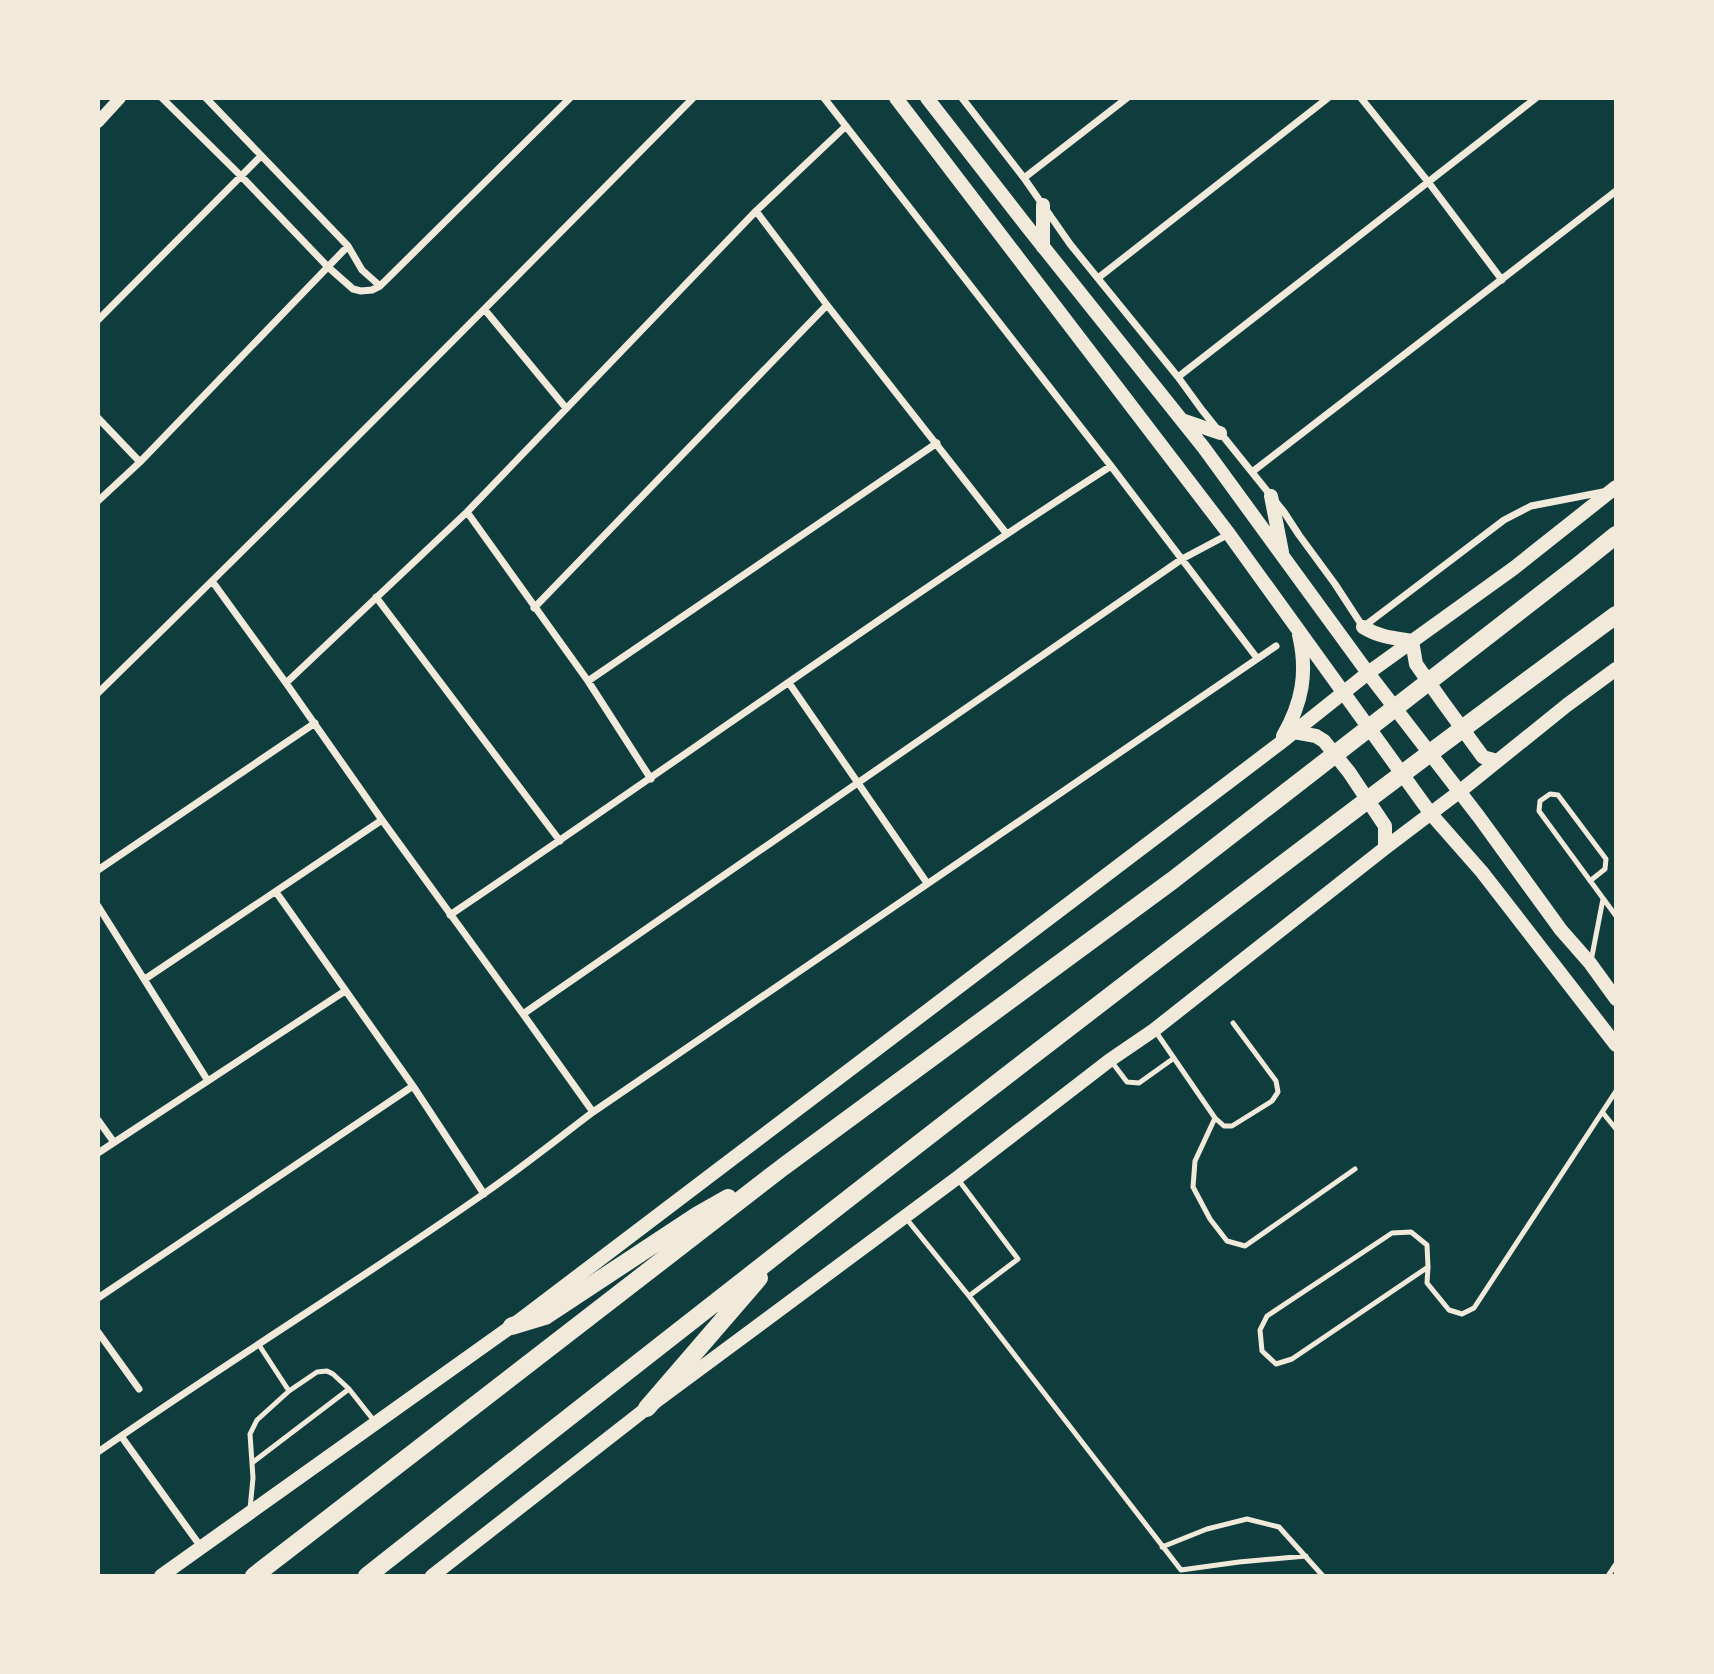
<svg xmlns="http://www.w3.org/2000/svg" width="1714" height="1674" font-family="Ubuntu,sans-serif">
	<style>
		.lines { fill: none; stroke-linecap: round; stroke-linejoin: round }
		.service { stroke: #f1e9da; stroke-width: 5 }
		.minor { stroke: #f1e9da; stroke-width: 7 }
		.tertiary { stroke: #f1e9da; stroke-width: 12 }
		.secondary { stroke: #f1e9da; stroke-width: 14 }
		.trunk { stroke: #f1e9da; stroke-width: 18 }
	</style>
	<rect width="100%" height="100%" fill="#0f3d3e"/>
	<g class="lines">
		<!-- service -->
		<path class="service" d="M1590,881L1605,869L1606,859L1558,795L1550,794L1540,801L1539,811C1565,846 1590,881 1616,916
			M1591,961L1603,899
			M1156,1032L1215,1118L1195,1161L1193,1187L1210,1219L1227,1241L1245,1246L1355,1169
			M1111,1061L1127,1082L1139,1083L1174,1058
			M1603,1113L1616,1129
			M1215,1118L1224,1126H1232L1272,1101L1278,1092L1276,1081L1233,1023
			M957,1178L1018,1259L969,1296
			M905,1217L969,1296L1181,1570L1239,1562L1306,1556
			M1428,1267L1292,1359L1276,1364L1262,1351L1260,1330L1267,1316L1392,1233L1411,1232L1427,1245L1428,1267L1427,1283L1449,1310L1462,1314L1474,1308L1616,1091
			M259,1345L289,1391
			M252,1463L349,1389
			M250,1509L253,1478L250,1434L257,1420L289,1391L317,1372L327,1371L333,1374L349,1389L375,1422
			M1162,1547L1207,1529L1247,1519L1279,1527L1323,1576
			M1608,1576L1616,1564"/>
		<!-- minor -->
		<path class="minor" d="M162,98L241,176L328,267L353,289L361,291L372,290L380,286L570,98
			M206,98L348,246L362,270L380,286
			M824,98L1111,466L1257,658
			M962,98L1024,178L1070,244L1178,377L1202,410L1284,512L1299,535L1335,584L1363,627L1504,520L1531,506L1603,492
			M1361,98L1429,183L1502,280
			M1024,178L1127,98
			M756,211L827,305L1006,533
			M1098,278L1328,98
			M485,310L566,408
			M98,320L261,156
			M1178,377L1536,98
			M98,418L140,462
			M1252,472L1616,191
			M98,501L140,462L348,246
			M467,512L588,681L651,779
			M212,581L286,683L382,820L523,1014L593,1112
			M376,597L560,841
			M534,608L827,305
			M588,681L937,443
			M286,683L467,512L756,211L846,126
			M789,683L927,883
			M98,693C299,497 496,298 693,98
			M98,870L315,723
			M276,892L413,1086L484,1194
			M98,906L208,1081
			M450,915C671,766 887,610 1111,466
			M145,979L382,820
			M523,1014L1182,559L1229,534
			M98,1120L113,1141
			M98,1153L345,991
			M98,1298L413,1086
			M98,1332L139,1389
			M121,1436L201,1547
			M98,1452C224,1364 356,1283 482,1195C520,1169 556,1140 593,1112L1276,646"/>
		<!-- tertiary -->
		<path class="tertiary" d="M98,122L120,98"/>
		<!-- secondary -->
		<path class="secondary" d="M896,98L1229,534L1431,814L1482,872L1616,1045
			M927,98L1029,229L1204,448L1368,673L1479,817L1561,930L1590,963L1616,999
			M1043,205V247
			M1182,420L1220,433
			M1271,496L1282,552
			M1363,627C1379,637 1394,638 1412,641L1416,664L1442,701L1483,757L1497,761
			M1294,732L1316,736L1324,741L1349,772L1385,826V848
			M1283,736C1302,703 1308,673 1299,635
			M161,1576L512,1326L1279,744L1368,673L1514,568L1616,487
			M432,1576L647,1408L957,1178L1110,1060L1154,1030L1385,848L1459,792L1567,705L1616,669"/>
		<!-- trunk -->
		<path class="trunk" d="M512,1326L545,1316L698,1215L728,1198
			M647,1408L759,1278
			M254,1576L783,1167L1173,880L1579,565L1616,535
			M367,1576C780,1251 1193,926 1616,615"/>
	</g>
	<!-- border -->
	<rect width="1714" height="1674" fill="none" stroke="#f1e9da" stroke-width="200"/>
</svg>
